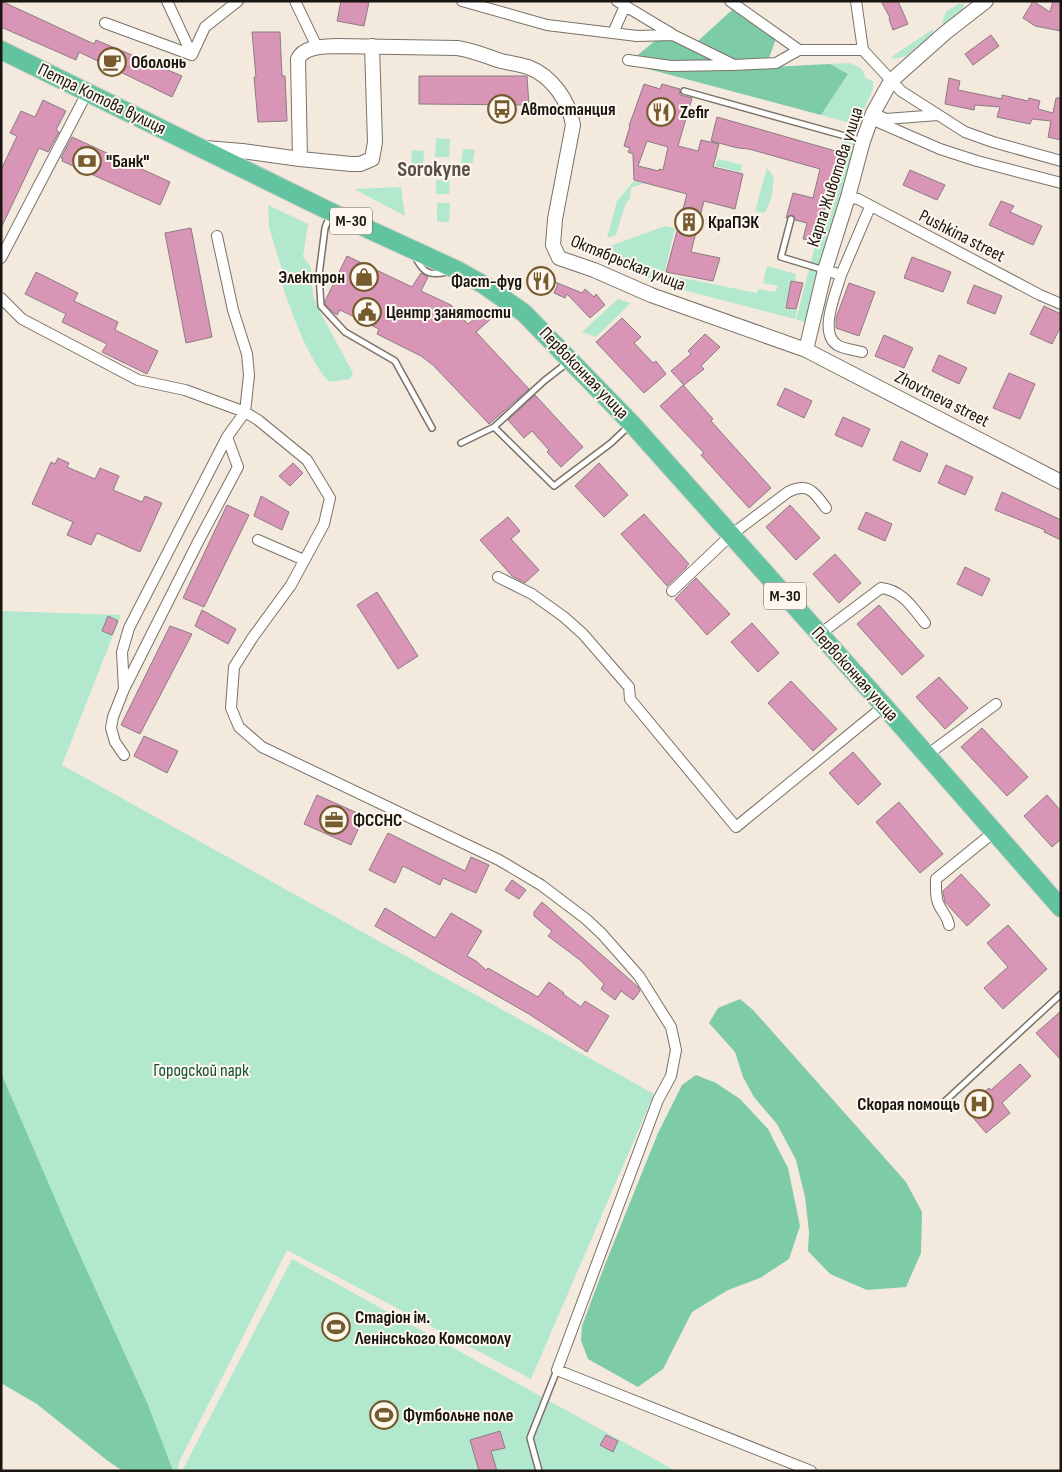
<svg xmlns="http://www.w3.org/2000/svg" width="1062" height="1472" font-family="'Sofia Sans Condensed',sans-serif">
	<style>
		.green { fill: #b2e8cd }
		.forest { fill: #7ecba7 }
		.building { fill: #d995b5; stroke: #8b7c83; fill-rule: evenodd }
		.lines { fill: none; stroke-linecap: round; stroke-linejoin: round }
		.service-casing { stroke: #7b7166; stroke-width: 8 }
		.minor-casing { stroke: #7b7166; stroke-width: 12 }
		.secondary-casing { stroke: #7b7166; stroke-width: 16 }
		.trunk-casing { stroke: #ccccca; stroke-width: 20 }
		.service { stroke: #fff; stroke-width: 5 }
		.minor { stroke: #fff; stroke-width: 10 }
		.secondary { stroke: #fff; stroke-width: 14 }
		.trunk { stroke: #62c49e; stroke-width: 18 }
		.labels { text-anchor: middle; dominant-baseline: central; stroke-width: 4; stroke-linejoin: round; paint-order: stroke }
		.shield { fill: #fef7f0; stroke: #5e5953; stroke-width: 1 }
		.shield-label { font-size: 16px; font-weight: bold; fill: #191510 }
		.poi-label { font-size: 18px; font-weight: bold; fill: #191510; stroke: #fef7f0; text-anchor: start }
		.street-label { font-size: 18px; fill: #191510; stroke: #fef7f0 }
		.park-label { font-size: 18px; fill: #135039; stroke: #fef7f0 }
		.district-label { font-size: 22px; font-weight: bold; fill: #594f45; stroke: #fef7f0 }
	</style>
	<rect width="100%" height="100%" fill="#f4e9dd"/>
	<!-- green -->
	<path class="green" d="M958,4H964L963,12L946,24L942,23L946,12Z
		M933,29V34L906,56L892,59L893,56Z
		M849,63C858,66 864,68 865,78L873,81V89L857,125L821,115L848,74L830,64Z
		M436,138L450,139L449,157H435Z
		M842,141L856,144L806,322L796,320Z
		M463,149L475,150L473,163H461Z
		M412,150L424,151L423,166H411Z
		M718,159L743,165L740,172L715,166Z
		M767,168L774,177L772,196L765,213L755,211Z
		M436,180H450L449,194H436Z
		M634,181L644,183L631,188L630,199L626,203L616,235L607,238L617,201Z
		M401,187L405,216L354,189Z
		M437,203H450L449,222H437Z
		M268,205L308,224L303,257L311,267L313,296L319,310L353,373L350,379L329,382C306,356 290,308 279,275L283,273L269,227Z
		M665,226L675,228L662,283L629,271L612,262L609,253L610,246Z
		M767,266L796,274L795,281H791L785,308L797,310L795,319L664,285L667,275L757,293L759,289L775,292L778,286L763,283Z
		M618,299L631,303L596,337L582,332Z
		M1,611L121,615L62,765L654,1094L531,1379L287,1250L179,1462L178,1471H123L108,1461L37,1404L1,1383Z
		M292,1259L676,1471H182Z"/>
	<!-- forest -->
	<path class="forest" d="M732,10L776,39L769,58L739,62L698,41Z
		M672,38L721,63H672L633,59L656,40Z
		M830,64L848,74L821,115L633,65L733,69Z
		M740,999L753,1010L906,1182L922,1212L921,1253L906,1287L867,1290L830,1274L808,1251L809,1232L805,1197L796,1160L777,1124L754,1097L743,1077L735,1052L709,1023L718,1008Z
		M1,1073L68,1229L148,1405L173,1471H123L108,1461L37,1404L1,1383Z
		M696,1075L716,1083L740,1099L768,1129L788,1168L800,1226L789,1259L760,1278L728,1290L692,1312L663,1369L638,1387L588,1359L581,1341L582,1326L604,1267L658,1133L682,1085Z"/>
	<!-- building -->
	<path class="building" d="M1,1L94,44L96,40L182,76L172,97L79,52L76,60L1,27Z
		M341,1L369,2L364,26L337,21Z
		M881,1H898L908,24L893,30L889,19L890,18Z
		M1033,1L1050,12L1053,1H1061V31L1035,26L1023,18Z
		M252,32H280L282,76H285L287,121L258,122L254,77H256Z
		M991,35L999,46L973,65L965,54Z
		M419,76H527L529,105L419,104Z
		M949,78L960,81L958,90L1002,99V95L1028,101L1029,98L1040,101L1038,109L1053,113L1056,98H1061V140L1048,137L1051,121L1032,119L1030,124L997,117L1000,107L975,105L974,110L945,104Z
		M644,84L660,89L662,84L680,89V95L692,98L678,146L698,151L701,140L719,144L713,167L743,174L735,209L704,201L691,252L720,258L713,281L666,272L687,194L634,180L633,154L628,152L630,148L624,146L630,126H629ZM647,141L668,147L663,170L659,169V171L638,166Z
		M43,100L66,111L56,130L59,132L48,152L39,148L1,228V170L17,136L10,133L21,111L35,117Z
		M717,117L839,152L816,242L803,239L807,223L795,220L794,216L792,215L786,218L793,193L813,198L820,169L749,149L738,148L711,141Z
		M72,137L170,182L160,205L62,161L63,159L61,158Z
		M910,170L945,185L937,200L903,185Z
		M1001,201L1014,206L1010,212L1042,226L1033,245L989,225Z
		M191,228L212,337L186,343L165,233Z
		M347,256L412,287L421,273L428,277L421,291L451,305L468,324L485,310L493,317L476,332L529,389L489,424L433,365L421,356L377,334L379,329L340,310L337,315L334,313L325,304V301Z
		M912,257L951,272L943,292L904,278Z
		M36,272L78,293L74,301L118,322L115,330L158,351L147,374L102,352L107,344L62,322L66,314L25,294Z
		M791,281L803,283L796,309L786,308Z
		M555,282L582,293L585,289L594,297L596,294L605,305L590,318L567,294L565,298L554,293L558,284Z
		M849,283L875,292L859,336L836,328V318Z
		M974,285L1002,296L995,314L967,303Z
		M1044,306L1061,314V326L1052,344L1030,334Z
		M622,318L641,337L634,343L653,363L656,361L666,374L644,393L596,342Z
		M705,334L720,347L701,366L704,369L684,385L671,371L691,354L688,351Z
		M884,335L913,348L904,368L875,356Z
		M939,355L967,368L959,384L932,371Z
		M1009,373L1035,384L1020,419L993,408Z
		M683,385L713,419L711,421L771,488L749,508L701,455L704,453L660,406Z
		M785,388L812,401L804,418L777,405Z
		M535,395L583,447L561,467L547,452L549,450L532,431L524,438L508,420Z
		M843,417L870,429L862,447L835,435Z
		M901,441L928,454L920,472L893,460Z
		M58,458L69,463L67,467L95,479L100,468L119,476L113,490L142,502L145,496L162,503L140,552L97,533L91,545L67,535L73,522L32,504L51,462L55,464Z
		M293,463L303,473L290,486L279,476Z
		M599,463L628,495L604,517L575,486Z
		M946,465L973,477L965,495L938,483Z
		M1002,492L1061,520V540L1044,532L1045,530L995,510Z
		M261,496L289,512L282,530L254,516Z
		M227,505L249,515L204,607L183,598Z
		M790,505L820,538L796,560L766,527Z
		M866,512L892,524L885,541L858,529Z
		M644,514L689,564L686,566L687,567L667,586L621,534Z
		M508,517L520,531L511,539L539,570L525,583L512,576L480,540Z
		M835,554L861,583L839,603L813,574Z
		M965,567L990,579L982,596L957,584Z
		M696,578L730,614L707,635L675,599Z
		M377,592L418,656L398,669L357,605Z
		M879,605L924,656L902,675L857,624Z
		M202,610L236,629L228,644L195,626Z
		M108,616L118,621L112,635L102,631Z
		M752,623L779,653L758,672L731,642Z
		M170,626L192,634L140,734L121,725Z
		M939,677L968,708L945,729L916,697Z
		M791,681L837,729L813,751L768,703Z
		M982,728L1028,777L1007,796L961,747Z
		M144,736L178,751L167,773L134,756Z
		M853,752L881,784L858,805L829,773Z
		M317,795L364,816L351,845L304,824Z
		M1047,795L1061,811V839L1052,847L1024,816Z
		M899,802L943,854L920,873L876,822Z
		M388,833L465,871L471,857L489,865L476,893L443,878L440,885L403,866L395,883L369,870Z
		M961,874L990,905L967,926L945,902L943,893V891Z
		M512,880L526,890L519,899L505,890Z
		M542,902L638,987L640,991L633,1000L621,991L615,1000L601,989L604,984L580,960L548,936L552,931L534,916V912Z
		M385,908L435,938L451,913L482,931L467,956L476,961L486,970L488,968L538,997L549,982L564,993L563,994L581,1007L585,1001L609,1016L587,1052L529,1014L375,926Z
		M1008,925L1047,969L1003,1009L984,988L1008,967L987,943Z
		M1061,1011V1060L1036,1033Z
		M1020,1064L1031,1076L1002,1103L1010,1113L986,1133L965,1108L989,1088L991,1090Z
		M500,1431L505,1448L491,1451L497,1471H479L470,1440Z
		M606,1435L618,1441L613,1452L600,1445Z"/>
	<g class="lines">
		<defs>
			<path id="service" d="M684,91L863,141
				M330,215L325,228L319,275L321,306L345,332L395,361L432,428
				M791,219L781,257L824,270
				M415,256C423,273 429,276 447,272
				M494,427L554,486L611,443L630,425
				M461,443L494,427L544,381L567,363
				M942,1104L1061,994
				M539,1471L530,1438L557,1370"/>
			<path id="minor" d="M167,1L192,55
				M295,1L317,47
				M462,1L547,25L637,36L673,35L734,65L776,63L799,50
				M617,1L672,34
				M730,1L799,50H863L901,91L965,132L993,142L1061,161
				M856,1L863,50
				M105,23L192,55L205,27L238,1
				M613,33L625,6
				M628,60L671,66L730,65
				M877,115L886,119L938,115
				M871,119L940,149L977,161L1061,183
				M848,197L858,199L1040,295L1061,304
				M1,258L88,91
				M825,270L841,275C836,293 817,335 839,346C845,349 855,350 862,352
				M841,275L870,207
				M1,298L22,319L138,380L185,390L245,412L258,420L307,460L330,498L324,524L291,585L253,637L234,667L231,708L239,727L262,747L499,860L541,885L586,919L602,934L639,976L671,1027L676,1050L671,1076L658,1100L557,1370L811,1471
				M258,540L304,560
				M498,577L532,594L564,617L583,634L629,687L630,699L736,827L884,706
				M672,591L731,535L788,492C809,482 814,492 826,508
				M820,634L881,588C902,590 913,608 925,623
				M125,687L198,542L238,467L227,437
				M124,755L115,742L111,728L113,717L124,689L122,652L129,628L227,437L245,412L249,375L247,354L233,310L217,236
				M927,755L996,704
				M949,925C947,915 944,915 940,907C935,899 936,888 936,879L994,832"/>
			<path id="secondary" d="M206,148L242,151L300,159L351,164H360L372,159L375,142L372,46
				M300,159L298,59C304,46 323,47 336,46L457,48C472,50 486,56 501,61C510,63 519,64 528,67C552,76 569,101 573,125L555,219L553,245L559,258L594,270L651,295L806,350L1061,482
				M806,350L825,270L848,197L863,141L873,113L891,81L945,33L986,1"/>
			<path id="trunk" d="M1,50L331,212L457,270L484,285L524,313L632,424L884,706L1061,908"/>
		</defs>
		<!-- service casing -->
		<use href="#service" class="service-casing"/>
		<!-- minor casing -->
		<use href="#minor" class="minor-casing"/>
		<!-- secondary casing -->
		<use href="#secondary" class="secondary-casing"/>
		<!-- trunk casing -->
		<use href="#trunk" class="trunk-casing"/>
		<!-- service -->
		<use href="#service" class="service"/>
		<!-- minor -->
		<use href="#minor" class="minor"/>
		<!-- secondary -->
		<use href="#secondary" class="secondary"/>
		<!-- trunk -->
		<use href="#trunk" class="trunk"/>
	</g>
	<!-- icons -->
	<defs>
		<symbol id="cafe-ring" viewBox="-11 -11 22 22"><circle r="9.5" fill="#fef7f0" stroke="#755b2d" stroke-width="1.5"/><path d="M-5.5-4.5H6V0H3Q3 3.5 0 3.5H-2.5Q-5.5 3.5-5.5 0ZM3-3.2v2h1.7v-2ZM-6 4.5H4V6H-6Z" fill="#755b2d"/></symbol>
		<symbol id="bus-ring" viewBox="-11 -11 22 22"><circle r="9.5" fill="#fef7f0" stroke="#755b2d" stroke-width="1.5"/><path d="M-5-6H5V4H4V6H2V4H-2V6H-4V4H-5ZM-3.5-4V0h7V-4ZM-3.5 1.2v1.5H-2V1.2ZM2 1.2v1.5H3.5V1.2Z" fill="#755b2d"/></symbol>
		<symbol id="restaurant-ring" viewBox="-11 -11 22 22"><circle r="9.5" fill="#fef7f0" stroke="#755b2d" stroke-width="1.5"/><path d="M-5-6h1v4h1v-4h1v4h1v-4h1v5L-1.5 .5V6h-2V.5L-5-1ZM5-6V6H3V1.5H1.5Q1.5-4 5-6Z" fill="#755b2d"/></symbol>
		<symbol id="bank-ring" viewBox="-11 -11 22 22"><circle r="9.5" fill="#fef7f0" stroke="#755b2d" stroke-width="1.5"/><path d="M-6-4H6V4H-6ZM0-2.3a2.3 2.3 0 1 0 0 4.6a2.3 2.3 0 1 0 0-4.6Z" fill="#755b2d"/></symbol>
		<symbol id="building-ring" viewBox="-11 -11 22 22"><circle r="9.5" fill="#fef7f0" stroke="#755b2d" stroke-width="1.5"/><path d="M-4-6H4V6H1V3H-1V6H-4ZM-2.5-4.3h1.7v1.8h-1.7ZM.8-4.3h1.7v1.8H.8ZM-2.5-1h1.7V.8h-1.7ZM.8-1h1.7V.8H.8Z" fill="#755b2d"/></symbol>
		<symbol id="shop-ring" viewBox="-11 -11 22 22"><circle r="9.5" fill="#fef7f0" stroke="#755b2d" stroke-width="1.5"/><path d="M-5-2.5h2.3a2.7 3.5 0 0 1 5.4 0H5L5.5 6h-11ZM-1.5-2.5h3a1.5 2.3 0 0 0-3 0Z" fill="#755b2d"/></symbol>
		<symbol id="civic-ring" viewBox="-11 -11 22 22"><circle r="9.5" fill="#fef7f0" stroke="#755b2d" stroke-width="1.5"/><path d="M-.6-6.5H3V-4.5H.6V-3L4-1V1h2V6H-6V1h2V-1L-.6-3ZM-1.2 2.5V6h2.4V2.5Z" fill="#755b2d"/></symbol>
		<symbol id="office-ring" viewBox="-11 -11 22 22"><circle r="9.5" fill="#fef7f0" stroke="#755b2d" stroke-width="1.5"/><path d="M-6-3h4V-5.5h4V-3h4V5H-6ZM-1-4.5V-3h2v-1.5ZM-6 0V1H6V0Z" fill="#755b2d"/></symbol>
		<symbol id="hospital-ring" viewBox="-11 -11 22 22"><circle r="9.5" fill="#fef7f0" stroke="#755b2d" stroke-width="1.5"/><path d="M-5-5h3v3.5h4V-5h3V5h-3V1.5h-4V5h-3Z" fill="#755b2d"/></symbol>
		<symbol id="stadium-ring" viewBox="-11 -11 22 22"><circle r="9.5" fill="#fef7f0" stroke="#755b2d" stroke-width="1.5"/><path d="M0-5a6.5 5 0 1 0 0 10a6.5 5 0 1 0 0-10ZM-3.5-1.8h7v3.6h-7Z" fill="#755b2d"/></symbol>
	</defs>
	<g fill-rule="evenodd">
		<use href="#cafe-ring" x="96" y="46" width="32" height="32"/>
		<use href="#bus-ring" x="486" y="93" width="32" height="32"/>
		<use href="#restaurant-ring" x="645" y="96" width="32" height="32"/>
		<use href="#bank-ring" x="71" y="145" width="32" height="32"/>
		<use href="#building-ring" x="673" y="206" width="32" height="32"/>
		<use href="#shop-ring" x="348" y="261" width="32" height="32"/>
		<use href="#restaurant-ring" x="525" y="265" width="32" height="32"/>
		<use href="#civic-ring" x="351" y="296" width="32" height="32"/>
		<use href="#office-ring" x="318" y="804" width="32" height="32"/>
		<use href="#hospital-ring" x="963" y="1088" width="32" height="32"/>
		<use href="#stadium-ring" x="320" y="1311" width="32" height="32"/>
		<use href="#stadium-ring" x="368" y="1399" width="32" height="32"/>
	</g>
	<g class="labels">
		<!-- shield labels -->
		<g class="shield">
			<rect x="330" y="207.5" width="42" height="27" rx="4"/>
			<rect x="764" y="582.5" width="42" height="27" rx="4"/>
		</g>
		<g class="shield-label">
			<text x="351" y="221">М-30</text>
			<text x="785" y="596">М-30</text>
		</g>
		<!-- poi labels -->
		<g class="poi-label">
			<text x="131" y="62">Оболонь</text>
			<text x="521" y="109">Автостанция</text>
			<text x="680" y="112">Zefir</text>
			<text x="106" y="161">"Банк"</text>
			<text x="708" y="222">КраПЭК</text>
			<text x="345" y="277" text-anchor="end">Электрон</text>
			<text x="522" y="281" text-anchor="end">Фаст-фуд</text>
			<text x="386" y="312">Центр занятости</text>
			<text x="353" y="820">ФССНС</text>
			<text x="960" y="1104" text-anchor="end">Скорая помощь</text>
			<text x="355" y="1317">Стадіон ім.<tspan x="355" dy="21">Ленінського Комсомолу</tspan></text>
			<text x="403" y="1415">Футбольне поле</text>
		</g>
		<!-- street labels -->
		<g class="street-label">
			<text transform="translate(102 99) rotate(26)">Петра Котова вулиця</text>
			<text transform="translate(835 177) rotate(-72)">Карпа Животова улица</text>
			<text transform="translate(962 236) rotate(27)">Pushkina street</text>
			<text transform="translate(628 263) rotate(22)">Октябрьская улица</text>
			<text transform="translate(584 373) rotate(46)">Первоконная улица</text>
			<text transform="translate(942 399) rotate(27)">Zhovtneva street</text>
			<text transform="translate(855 674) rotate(48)">Первоконная улица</text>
		</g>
		<!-- park labels -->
		<g class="park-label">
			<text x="201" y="1070">Городской парк</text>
		</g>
		<!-- district labels -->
		<g class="district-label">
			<text x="434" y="169">Sorokyne</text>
		</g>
	</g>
	<!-- border -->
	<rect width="1062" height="1472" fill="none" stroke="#191510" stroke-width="5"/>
</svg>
